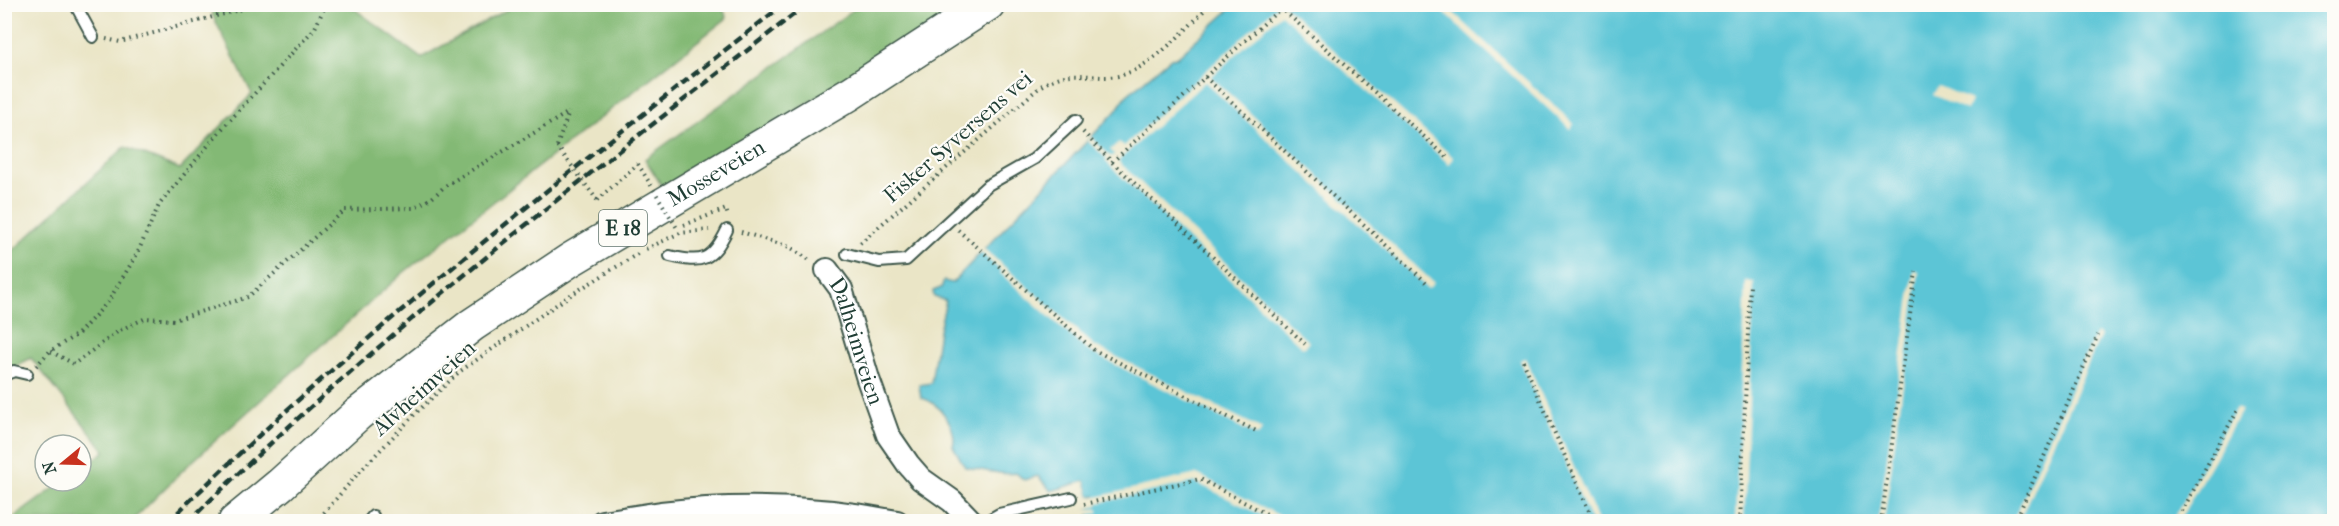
<svg xmlns="http://www.w3.org/2000/svg" width="2339" height="526" font-family="'IM FELL French Canon',serif">
	<style>
		.forest { fill: #83b975; stroke: #517b54; stroke-width: 1.5 }
		.water { fill: #5bc5d6; stroke: #3d8185; stroke-width: 1.5 }
		.pier { fill: #eae5c6 }
		.lines { fill: none; stroke-linecap: round; stroke-linejoin: round }
		.lane-casing { stroke: #3d564a; stroke-width: 14 }
		.street-casing { stroke: #3d564a; stroke-width: 26 }
		.highway-casing { stroke: #3d564a; stroke-width: 36 }
		.path { stroke: #3d564a; stroke-width: 4; stroke-dasharray: 1.5 4.5; stroke-linecap: butt }
		.lane { stroke: #fff; stroke-width: 10 }
		.street { stroke: #fff; stroke-width: 22 }
		.highway { stroke: #fff; stroke-width: 33 }
		.rail { stroke: #1f3d34; stroke-width: 4.5; stroke-dasharray: 9 4.5; stroke-linecap: butt }
		.path-bridge { stroke: #3d564a; stroke-width: 4; stroke-dasharray: 1.5 4.5; stroke-linecap: butt }
		.labels { text-anchor: middle; dominant-baseline: central; stroke-width: 4.5; stroke-linejoin: round; paint-order: stroke }
		.shield { fill: #fdfcf7; stroke: #62766e; stroke-width: 1.5 }
		.shield-label { font-size: 21px; font-weight: bold; fill: #1f3d34 }
		.street-label { font-size: 22px; fill: #1f3d34; stroke: #fdfcf7 }
	</style>
	<rect width="100%" height="100%" fill="#fdfcf7"/>
	<filter id="ink" filterUnits="userSpaceOnUse"><feTurbulence type="fractalNoise" baseFrequency=".0167" numOctaves="2"/><feDisplacementMap in="SourceGraphic" scale="12" xChannelSelector="R" yChannelSelector="G"/><feConvolveMatrix kernelMatrix="1 2 1 2 8 2 1 2 1" color-interpolation-filters="sRGB"/></filter>
	<filter id="wash" filterUnits="userSpaceOnUse"><feTurbulence type="fractalNoise" baseFrequency=".008" numOctaves="4" result="noise"/><feDisplacementMap in="SourceGraphic" scale="24" xChannelSelector="R" yChannelSelector="G"/><feGaussianBlur stdDeviation="1.35" result="paint"/><feColorMatrix in="noise" values="0 0 0 0 0 0 0 0 0 0 0 0 0 0 0 0 0 1.4 0 .05"/><feComposite in="paint" operator="in"/></filter>
	<g filter="url(#wash)">
		<rect width="100%" height="100%" fill="#eae5c6"/>
		<!-- forest -->
		<path class="forest" d="M219,5H349L421,58L515,5H721L727,18L403,273L185,468L132,521H9L64,481H81V469L105,451L31,358L5,372L4,251L11,252L125,147L180,169L252,94L212,14Z
			M860,5H967L665,191L645,159Z"/>
		<!-- water -->
		<path class="water" d="M1235,5H2334V521H1089V514L1084,509L1098,505L1095,496H1090L1085,481L1051,491L1038,476L1024,480L1016,473C1005,476 978,469 965,467L953,446C958,428 939,401 921,398L919,385L931,383L939,331L946,301L934,297L933,291L941,288L944,281L952,283L1116,111L1126,96L1171,58L1177,57Z"/>
		<!-- pier -->
		<path class="pier" d="M1279,4L1283,5L1294,14L1454,158L1449,164L1281,14L1211,77L1434,283L1428,289L1205,82L1118,161L1309,342L1303,348L1105,161L1107,159L1088,141L1091,137L1110,156H1113L1114,154L1110,150L1119,142L1124,146Z
			M1436,5H1445L1574,124L1570,129Z
			M1938,86L1971,100L1967,110L1933,95Z
			M983,248L1095,346L1262,429L1258,436L1088,351L1000,273L1001,271L980,252Z
			M1914,270L1919,271L1884,521H1878Z
			M1746,282H1754L1744,521L1735,522Z
			M2096,333L2101,335L2019,521H2013Z
			M1525,358L1598,521H1591L1520,360Z
			M2236,408L2241,410L2179,521H2172Z
			M1197,474L1290,521H1273L1195,482L1098,503V506L1084,509H1098V513L1085,515L1081,511L1083,506L1094,504L1093,499L1088,498L1083,485L1078,486L1077,483L1085,481L1090,496L1096,497Z"/>
	</g>
	<g filter="url(#ink)">
		<g class="lines">
			<defs>
				<path id="lane" d="M75,4L93,37
					M847,254L879,262L906,260L988,185L1034,159L1076,120
					M670,256C702,264 712,261 727,230
					M4,375L14,371L27,374
					M368,522L373,516
					M985,522L999,514L1071,498"/>
				<g id="street">
					<path id="s1" d="M827,270L841,289L868,379L888,435L908,464L921,479L952,501L972,522"/>
					<path d="M602,522C622,519 641,516 661,513C739,504 821,507 897,522"/>
				</g>
				<g id="highway">
					<path id="s2" d="M235,522L281,484L358,414L472,325L570,260L851,93L988,4"/>
				</g>
			</defs>
			<!-- lane casing -->
			<use href="#lane" class="lane-casing"/>
			<!-- street casing -->
			<use href="#street" class="street-casing"/>
			<!-- highway casing -->
			<use href="#highway" class="highway-casing"/>
			<!-- path -->
			<path class="path" d="M326,4L315,28L220,131L159,205L137,254L108,302L78,334L50,351L74,364L120,330L146,318L174,320L248,297L345,210L413,208L432,198L445,186L569,112
				M106,39L120,42L261,4
				M1205,77L1429,285
				M1083,132L1112,162L1305,344
				M557,146L569,112
				M1112,162L1281,8L1450,160
				M597,200L638,164
				M684,225L726,209L728,216
				M958,230L1094,350L1258,432
				M741,232L790,247L811,261
				M860,243L1041,86C1075,65 1086,81 1118,76C1149,70 1189,27 1210,4
				M646,249L680,233L709,230
				M1523,361L1594,522
				M36,366L50,351
				M1084,504L1200,479L1282,522
				M316,522L362,469L416,413L459,372L569,296L639,253
				M1740,522L1750,284
				M1881,522L1916,272
				M2015,522L2098,335
				M2176,522L2238,409"/>
			<!-- lane -->
			<use href="#lane" class="lane"/>
			<!-- street -->
			<use href="#street" class="street"/>
			<!-- highway -->
			<use href="#highway" class="highway"/>
			<!-- rail -->
			<path class="rail" d="M168,522C360,333 572,170 784,4
				M188,522C380,333 594,170 807,4"/>
			<!-- path-bridge -->
			<path class="path-bridge" d="M557,146L597,200
				M638,164L677,228"/>
		</g>
	</g>
	<g class="labels">
		<!-- shield labels -->
		<rect class="shield" x="599" y="210" width="48" height="36" rx="4.5"/>
		<g class="shield-label">
			<text x="623" y="228">E 18</text>
		</g>
		<!-- street labels -->
		<g class="street-label">
			<text transform="translate(958 137) rotate(-41)">Fisker Syversens vei</text>
			<text stroke="none"><textPath href="#s2" startOffset="596">Mosseveien</textPath></text>
			<text stroke="none"><textPath href="#s1" startOffset="78">Dalheimveien</textPath></text>
			<text transform="translate(424 388) rotate(-42)">Alvheimveien</text>
		</g>
	</g>
	<!-- margin -->
	<rect width="2339" height="526" fill="none" stroke="#fdfcf7" stroke-width="24"/>
	<!-- north arrow -->
	<g transform="translate(63 463) rotate(251)"><circle r="28" fill="#fdfcf7" stroke="#a4b0a9" stroke-width="1.5"/>
	<path d="M0-4.5L10 22L0 15L-10 22Z" fill="#c8321e"/>
	<text y="-9" font-size="16" font-weight="bold" text-anchor="middle" fill="#1f3d34">N</text>
	</g>
</svg>
